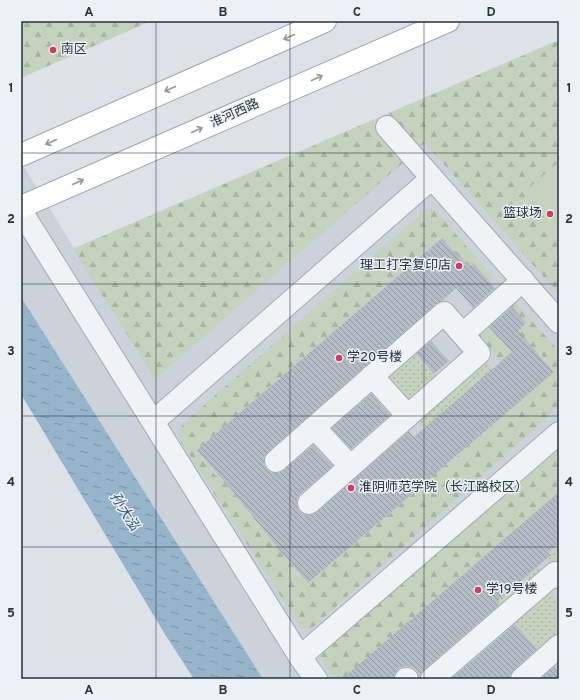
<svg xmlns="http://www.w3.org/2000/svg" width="580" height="700" font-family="Overpass,'Noto Sans SC',sans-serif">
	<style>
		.built { fill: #cbd2da }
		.grass { fill: url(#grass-dots) }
		.forest { fill: url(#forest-firs) }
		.garden { fill: #c5d2be }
		.water { fill: url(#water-ripples) }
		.building { fill: url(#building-back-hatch) }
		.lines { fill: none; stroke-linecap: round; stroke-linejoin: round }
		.minor-casing { stroke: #a2aab2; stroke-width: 24 }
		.major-casing { stroke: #9ca8b4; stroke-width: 24 }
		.minor { stroke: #f0f3f6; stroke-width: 22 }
		.major { stroke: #fff; stroke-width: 22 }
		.oneway { stroke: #92989f }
		.grid { fill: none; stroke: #26323f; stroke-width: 1; stroke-opacity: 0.55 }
		.poi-dot { fill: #d43b62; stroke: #ecf1f5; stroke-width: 1.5 }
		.labels { text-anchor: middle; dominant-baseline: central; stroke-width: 3; stroke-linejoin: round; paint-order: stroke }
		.poi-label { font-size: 13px; fill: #26323f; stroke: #ecf1f5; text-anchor: start }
		.street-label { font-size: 13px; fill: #26323f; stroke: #ecf1f5 }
		.water-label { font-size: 14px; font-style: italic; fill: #2e5574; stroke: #ecf1f5 }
		.neatline { fill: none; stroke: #26323f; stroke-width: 1.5 }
		.grid-label { font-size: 13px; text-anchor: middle; font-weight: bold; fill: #26323f }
	</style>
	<defs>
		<pattern id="grass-dots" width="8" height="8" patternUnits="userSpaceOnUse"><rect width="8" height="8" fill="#c5d2be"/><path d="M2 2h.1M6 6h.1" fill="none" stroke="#a9b5a4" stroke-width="1.8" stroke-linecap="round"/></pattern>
		<pattern id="forest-firs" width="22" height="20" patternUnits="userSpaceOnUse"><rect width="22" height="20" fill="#c5d2be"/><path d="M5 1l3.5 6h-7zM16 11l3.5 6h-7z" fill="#a9b5a4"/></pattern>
		<pattern id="water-ripples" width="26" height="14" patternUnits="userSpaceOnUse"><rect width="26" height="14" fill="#96b5ca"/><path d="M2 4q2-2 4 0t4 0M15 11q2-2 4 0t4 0" fill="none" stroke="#7a94a5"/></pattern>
		<pattern id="building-back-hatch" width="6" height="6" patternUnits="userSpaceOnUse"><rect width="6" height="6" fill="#b4bcc5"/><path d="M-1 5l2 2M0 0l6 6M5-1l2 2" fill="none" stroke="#9299a1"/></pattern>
	</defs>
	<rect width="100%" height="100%" fill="#dde2e8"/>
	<!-- built -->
	<path class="built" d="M559,40V679H263L21,297V162L74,248Z"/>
	<!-- grass -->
	<path class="grass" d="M413,351L437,379L412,404L382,372Z
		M483,361L486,362L493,369L424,429L417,421Z
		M559,543V570L547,558L551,555L549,552Z
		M539,565L543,573L484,624L478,617Z
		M549,590L559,600V640L514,679H505L538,650L512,621Z
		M559,652V669L548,679H528Z"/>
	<!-- forest -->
	<path class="forest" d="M21,21H151L21,78Z
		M559,40V162L524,193L559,234V294L425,143L418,148L389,113Z
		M371,121L405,161L155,379L73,249Z
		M431,209L437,212L493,277L491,283L468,268L463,260L456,251L454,252L441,238L197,450L212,467L210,469L216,476L218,474L223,480L295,569L293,571L300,578L342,554L429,480L427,477L444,462L447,465L461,453L459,450L474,436L477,439L496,422L494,419L512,404L514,406L554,372L546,363L547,362L540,353L501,362L476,335L483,320L504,343L526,323L507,302L514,301L559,351V407L311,629L301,628L179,439C177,433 180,428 184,423L425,210Z
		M559,450V492L347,679H335C327,668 315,658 325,646Z"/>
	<!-- garden -->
	<path class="garden" d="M559,162V234L523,193Z"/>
	<!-- water -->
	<path class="water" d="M21,297L263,679H194L166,636L21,394Z"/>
	<!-- building -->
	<path class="building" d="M442,238L454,252L456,251L469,267L473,263L495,288L473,308L456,288L442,301L436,304L268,452L264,457V464L267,470L272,473H279L284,470L313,445L333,466L300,494L297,499V505L299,511L305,515H312L317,512L409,431L414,437L512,352L489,327L512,307L526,323L518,331L554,372L308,583L281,552L230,488L197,450Z
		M431,341L449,361L434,374L416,354Z
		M371,394L390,415L351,449L332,428Z
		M559,492V543L549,552L551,555L496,602L499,605L424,670L420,675V679L418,672L414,668L407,666L399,668L395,673L394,679H342Z
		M515,624L537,649L514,670L510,675V679H451Z
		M554,667L559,673V679H541Z"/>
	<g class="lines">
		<defs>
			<path id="minor" d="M387,127L559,322
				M21,211L300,657L316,679
				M463,334L523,280
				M372,376L408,416
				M153,422L432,178
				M314,427L350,466
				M276,461L444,313L479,353L309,503
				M300,657L559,433
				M406,679H407
				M432,679L555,573L559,577
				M522,679L559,646"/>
			<path id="major" d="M21,155L325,21
				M21,207L448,21"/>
		</defs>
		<!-- minor casing -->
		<use href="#minor" class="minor-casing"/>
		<!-- major casing -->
		<use href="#major" class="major-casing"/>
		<!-- minor -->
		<use href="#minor" class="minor"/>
		<!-- major -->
		<use href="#major" class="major"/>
	</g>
	<!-- one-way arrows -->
	<defs><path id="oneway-shaft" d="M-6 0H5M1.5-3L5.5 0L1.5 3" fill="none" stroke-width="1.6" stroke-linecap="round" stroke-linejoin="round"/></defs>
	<g class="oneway">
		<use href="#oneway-shaft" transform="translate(289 37) rotate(156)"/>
		<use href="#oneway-shaft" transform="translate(317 78) rotate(-24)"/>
		<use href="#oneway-shaft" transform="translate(170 89) rotate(156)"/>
		<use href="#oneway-shaft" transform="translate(197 130) rotate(-24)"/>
		<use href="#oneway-shaft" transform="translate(51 142) rotate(156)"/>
		<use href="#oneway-shaft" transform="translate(78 182) rotate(-24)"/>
	</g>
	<!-- grid -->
	<path class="grid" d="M156,21V679M290,21V679M424,21V679M21,153H559M21,284H559M21,416H559M21,547H559"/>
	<!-- markers -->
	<g class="poi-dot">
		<circle cx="53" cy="50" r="4"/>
		<circle cx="550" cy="214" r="4"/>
		<circle cx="459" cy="266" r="4"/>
		<circle cx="339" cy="358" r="4"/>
		<circle cx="351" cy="488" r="4"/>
		<circle cx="478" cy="590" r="4"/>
	</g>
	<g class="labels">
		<!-- poi labels -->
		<g class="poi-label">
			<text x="61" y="50">南区</text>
			<text x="542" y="214" text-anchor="end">篮球场</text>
			<text x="451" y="266" text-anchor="end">理工打字复印店</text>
			<text x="347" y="358">学20号楼</text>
			<text x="359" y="488">淮阴师范学院（长江路校区）</text>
			<text x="486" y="590">学19号楼</text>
		</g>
		<!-- street labels -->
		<g class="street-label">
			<text transform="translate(235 114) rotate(-24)">淮河西路</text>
		</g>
		<!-- water labels -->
		<g class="water-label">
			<text transform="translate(124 512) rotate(58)">孙大泓</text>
		</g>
	</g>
	<!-- border -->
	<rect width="580" height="700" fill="none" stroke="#ecf1f5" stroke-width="44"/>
	<rect x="22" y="22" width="536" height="656" class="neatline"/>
	<g class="grid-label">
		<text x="89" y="16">A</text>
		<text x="223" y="16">B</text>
		<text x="357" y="16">C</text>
		<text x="491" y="16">D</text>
		<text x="11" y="92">1</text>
		<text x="569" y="92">1</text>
		<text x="11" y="223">2</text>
		<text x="569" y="223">2</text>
		<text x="11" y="355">3</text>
		<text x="569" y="355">3</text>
		<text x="11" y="486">4</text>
		<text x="569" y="486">4</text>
		<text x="11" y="617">5</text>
		<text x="569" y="617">5</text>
		<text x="89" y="694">A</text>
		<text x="223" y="694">B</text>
		<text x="357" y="694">C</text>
		<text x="491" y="694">D</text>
	</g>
</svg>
